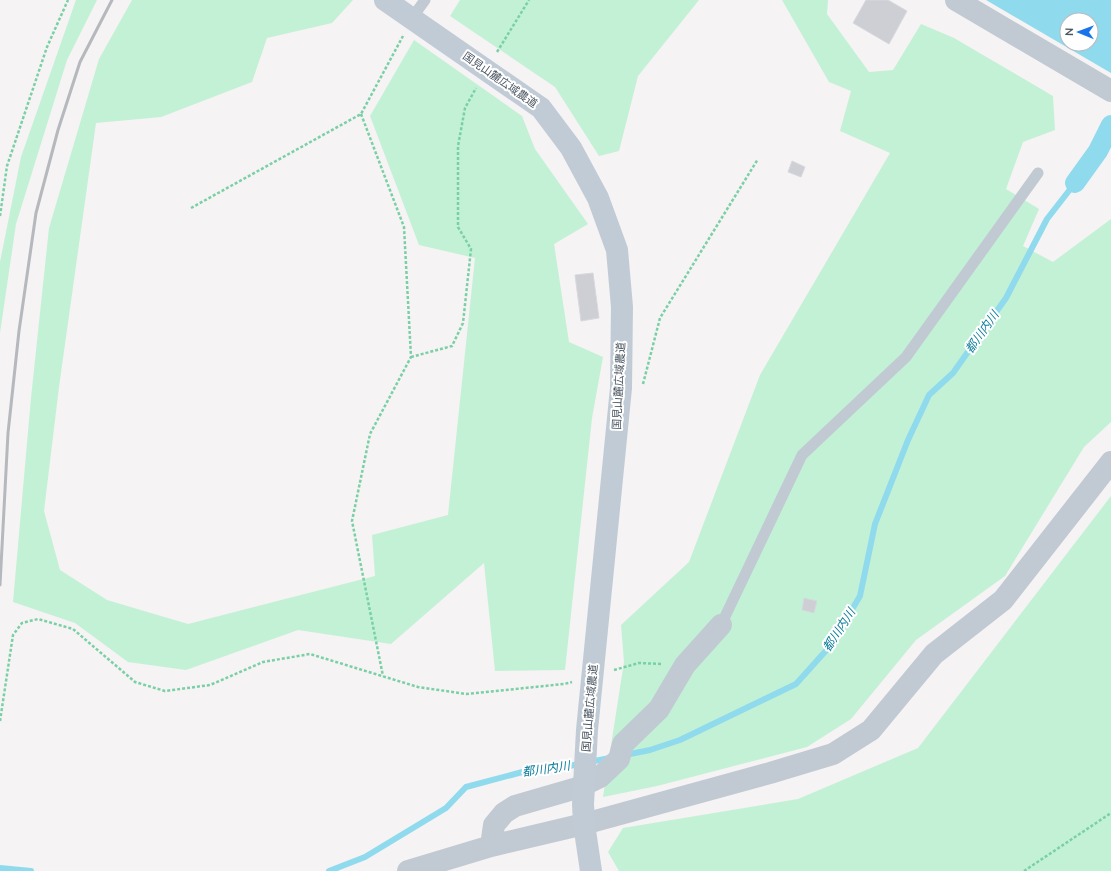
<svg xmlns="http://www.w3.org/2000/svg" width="1111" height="871" font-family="'Nunito Sans','Noto Sans JP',sans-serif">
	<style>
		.green { fill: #c3f1d5 }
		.water { fill: #90daee; fill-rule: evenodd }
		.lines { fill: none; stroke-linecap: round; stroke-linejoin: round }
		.stream { stroke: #90daee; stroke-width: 6 }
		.canal { stroke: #90daee; stroke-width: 20 }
		.building { fill: #cdcfd5; stroke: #d7d9de }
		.path { stroke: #7ad0a6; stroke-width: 2.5; stroke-dasharray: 3 2; stroke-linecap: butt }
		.lane { stroke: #c1cad2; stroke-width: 11 }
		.street { stroke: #c1cad2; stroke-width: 22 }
		.secondary { stroke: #c1cbd6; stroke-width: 22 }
		.rail { stroke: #b5b8bd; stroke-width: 3 }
		.labels { text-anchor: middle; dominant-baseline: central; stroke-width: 4; stroke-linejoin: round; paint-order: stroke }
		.street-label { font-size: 11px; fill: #4a5661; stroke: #fff }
		.water-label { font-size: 12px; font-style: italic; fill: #0c7c9b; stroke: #fff }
	</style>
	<rect width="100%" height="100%" fill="#f5f3f3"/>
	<!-- green -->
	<path class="green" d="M76,0H97L67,60L16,224L0,333V262L21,157Z
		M132,0H353L332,23L267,38L252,82L161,117L96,123L59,387L44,511L60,570L107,600L188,624L375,576L372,535L448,515L475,258L419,245L370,116L414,40L522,116L535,149L588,224L554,244L569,342L603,357L592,418L565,670L495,671L484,563L391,644L298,630L186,670L128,662L75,623L13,602L31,398L49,228L99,59Z
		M460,0H699L638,76L619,151L599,156L555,87L450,16Z
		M782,0H828L827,14L869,72L893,70L921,24L954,38L1053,96L1055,130L1023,142L1006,189L1039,209L1023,246L1053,262L1111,219V422L1084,447L1005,576L916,640L851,719L807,747L657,786L603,797L624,662L621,625L689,562L760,375L890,153L840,131L851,91L829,82Z
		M1111,496V871H619L608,852L623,828L798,799L918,748Z"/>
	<!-- water -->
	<path class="water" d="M986,0H1111V73ZM1067,20H1091V44H1067Z"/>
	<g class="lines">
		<!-- stream -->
		<path class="stream" d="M625,755L650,750L680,740L796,684L831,645L860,596L875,524L908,440L929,395L953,373L1006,298L1047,219L1075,183
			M0,868L31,871
			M329,871L365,857L446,808L466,787L526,771L569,766L610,758"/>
		<!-- canal -->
		<path class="canal" d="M1075,183L1098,151L1111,125"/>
	</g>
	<!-- building -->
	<path class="building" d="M866,0H888L907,11L889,44L853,23Z
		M792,161L805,167L801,177L788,172Z
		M593,273L599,318L581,321L575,275Z
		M804,598L817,601L814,613L802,610Z"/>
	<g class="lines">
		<!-- path -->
		<path class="path" d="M497,52L529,0
			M361,114L404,227L411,357L370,434L352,521L383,676
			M191,208L361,114L403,36
			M0,216L7,166L47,47L68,0
			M411,357L452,346L463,323L471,249L458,227V146L465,108L476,88
			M643,384L660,318L758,159
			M614,670L639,663L662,664
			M0,721L13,635L22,623L38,619L73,629L135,682L165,691L210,685L263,662L310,654L418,687L466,694L564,684L572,682
			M1024,871L1111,813"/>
		<!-- lane -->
		<path class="lane" d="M412,18L425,0
			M721,625L802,455L906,357L1038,173"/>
		<!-- street -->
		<path class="street" d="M956,0L1111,91
			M491,846L494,825L504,813L515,806L577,788L600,777L619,759L623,744L659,709L685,665L721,625
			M408,871L491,846L584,824L770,773L833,754L871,730L934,654L1003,600L1111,462"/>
		<!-- secondary -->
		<path class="secondary" d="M385,0L541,108L571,148L598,198L617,250L622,307L621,388L587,730L583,804L584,824L591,871"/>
		<!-- rail -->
		<path class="rail" d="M0,585L8,433L19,331L36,213L58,130L80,62L112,0"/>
	</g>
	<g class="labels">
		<!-- street labels -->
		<g class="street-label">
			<text transform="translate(500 80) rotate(35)">国見山麓広域農道</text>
			<text transform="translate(619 386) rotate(-87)">国見山麓広域農道</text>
			<text transform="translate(590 708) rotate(-85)">国見山麓広域農道</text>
		</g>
		<!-- water labels -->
		<g class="water-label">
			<text transform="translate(982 332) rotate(-55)">都川内川</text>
			<text transform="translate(839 630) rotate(-57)">都川内川</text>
			<text transform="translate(546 769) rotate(-8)">都川内川</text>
		</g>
	</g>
	<!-- north arrow -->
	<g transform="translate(1079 32) rotate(271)"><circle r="19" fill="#ffffff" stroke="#b7bbc0"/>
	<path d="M0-3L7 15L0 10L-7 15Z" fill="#1a73e8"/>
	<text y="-6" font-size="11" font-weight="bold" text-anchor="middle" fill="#4a5661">N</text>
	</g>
</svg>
